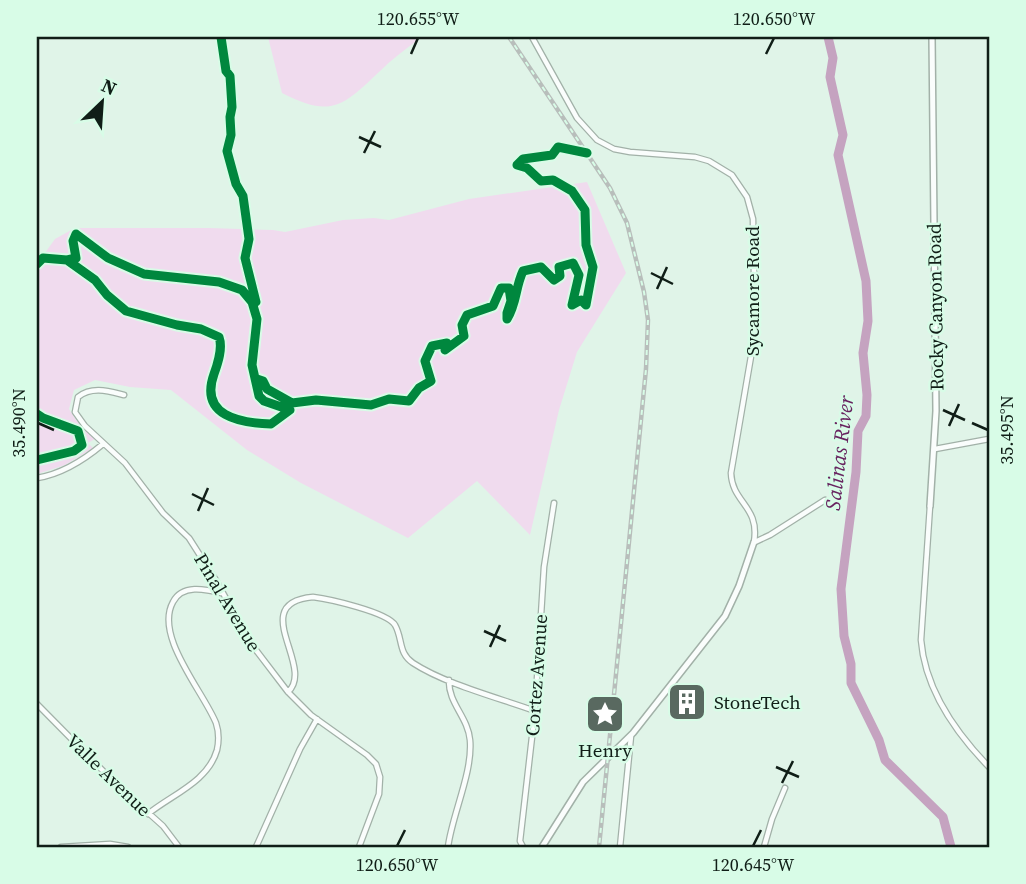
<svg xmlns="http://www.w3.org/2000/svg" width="1026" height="884" font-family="'Source Serif 4',serif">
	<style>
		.green { fill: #f0dbee }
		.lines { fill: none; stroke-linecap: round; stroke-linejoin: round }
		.river { stroke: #c5a3c0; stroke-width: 9 }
		.street-casing { stroke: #a2b1a8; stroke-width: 7 }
		.secondary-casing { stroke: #a2b1a8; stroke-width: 8 }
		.street { stroke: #fafdfc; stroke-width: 4.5 }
		.secondary { stroke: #fafdfc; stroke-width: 5 }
		.rail-casing { stroke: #b8bebb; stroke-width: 4.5 }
		.rail { stroke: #d8fce7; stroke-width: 2; stroke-dasharray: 5; stroke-linecap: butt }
		.cycleway-casing { stroke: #d8fce7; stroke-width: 13 }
		.cycleway { stroke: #00873e; stroke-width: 9 }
		.ticks { fill: none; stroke: #101e17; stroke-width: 2.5 }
		.labels { text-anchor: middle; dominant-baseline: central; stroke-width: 5; stroke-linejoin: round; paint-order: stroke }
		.street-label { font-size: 19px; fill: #101e17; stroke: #d8fce7 }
		.poi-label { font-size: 19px; fill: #101e17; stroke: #d8fce7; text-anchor: start }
		.water-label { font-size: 21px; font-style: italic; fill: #682460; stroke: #d8fce7 }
		.neatline { fill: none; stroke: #101e17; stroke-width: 2.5 }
		.ticks-label { font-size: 18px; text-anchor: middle; fill: #101e17 }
	</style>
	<rect width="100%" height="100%" fill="#e0f4e8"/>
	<!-- green -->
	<path class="green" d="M268,37H422C407,48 392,59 379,72C342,107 331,118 282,93Z
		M587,182L626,273L577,352L559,410L530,535L477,481L408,538L301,483L247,450L171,390L130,387L95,380L74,390L69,409L76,420L95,439L88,443L93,448L65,465L37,474V264L55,239L75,228H209L273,230L285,232L343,220L374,218L389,220L469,199Z"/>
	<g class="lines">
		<!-- river -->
		<path class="river" d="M828,37L833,58L830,77L843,135L838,155L866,281L868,321L863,353L867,395L866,416L858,431L856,472L841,589L844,636L851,664V683L879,740L885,760L943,817L951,847"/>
		<defs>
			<path id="street" d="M532,37L577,118L597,140L614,149L630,152L695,157L709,161L732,175L747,197L753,219L755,333L731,473C732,503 760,506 754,542
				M124,395C108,391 92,386 78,397L75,412L85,426L125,463L163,513L189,538L217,582L249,641L288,692L311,715L367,755L376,764L380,777L379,794L359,847
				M935,449L989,439
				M37,478C62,474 84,460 103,444
				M930,506L921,640C925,690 956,733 989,767
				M755,542L770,535L825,500
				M288,692C316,667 246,603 313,597C329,599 387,612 395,625C403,639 398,653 413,663C445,684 499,698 535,711
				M37,704L115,783L163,826L179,847
				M148,814C171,795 208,782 217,750C219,741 219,732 216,723C203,691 154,636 173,602C182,584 205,589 221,593
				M61,847L110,844L128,847
				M256,847L300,749L317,719
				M448,847C452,815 473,772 470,740C468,717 448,703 449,680
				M523,847L520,841L535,711L544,567L554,503
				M620,847L631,736
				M764,847L772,819L785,788"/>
			<path id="secondary" d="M930,506L936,411L932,37
				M542,847L583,782L633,733L725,616L739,586L754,542"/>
		</defs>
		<!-- street casing -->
		<use href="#street" class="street-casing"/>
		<!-- secondary casing -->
		<use href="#secondary" class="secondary-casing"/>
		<!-- street -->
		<use href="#street" class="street"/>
		<!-- secondary -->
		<use href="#secondary" class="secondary"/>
		<defs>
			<path id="rail" d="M509,37L610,188L627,223L644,292L648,320L646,369L599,847"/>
		</defs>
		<!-- rail casing -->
		<use href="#rail" class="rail-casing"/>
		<!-- rail -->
		<use href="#rail" class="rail"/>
		<defs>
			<path id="cycleway" d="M221,37L226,71L230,76L232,107L230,117L231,135L227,151L236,184L243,196L249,239L245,258L256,302
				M37,264L43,258L67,260L76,258L73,241L76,234L108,258L144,274L219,282L242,290L252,302L257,319L252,365L259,396L264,401L290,410L271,424C240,423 199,416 214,374C218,363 223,348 219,337L201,329L177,325L126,311L107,295L95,280L67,260
				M257,379L263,381L267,389L292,403L316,400L371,405L389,399L409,401L419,388L431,381L425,361L432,346L447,343L445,350L464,336L462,325L467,315L493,306L501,288H509L511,301L507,313V319C517,303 515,288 523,271L541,267L554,280L560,276L559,267L573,263L579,275L572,305L581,300L586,305L593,267L586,245L585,210L572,191L553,180L541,181L527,168L517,165L523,159L552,155L558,147L587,153
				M37,414L43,418L78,431L82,445L74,451L37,460"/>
		</defs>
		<!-- cycleway casing -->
		<use href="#cycleway" class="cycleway-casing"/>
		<!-- cycleway -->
		<use href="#cycleway" class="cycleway"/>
	</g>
	<!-- ticks -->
	<path class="ticks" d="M411,54L418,38M766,54L774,38M359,137L381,147M364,153L375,131M651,273L673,284M657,289L667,267M943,410L965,420M38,423L54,430M972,423L988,430M949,426L959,404M192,494L214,505M198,511L208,488M484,631L506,641M490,647L500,625M776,767L799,777M782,783L793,761M397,846L405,830M753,846L761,830"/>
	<!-- icons -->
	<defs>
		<symbol id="building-square" viewBox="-11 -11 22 22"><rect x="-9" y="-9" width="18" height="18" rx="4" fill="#596960" stroke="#d8fce7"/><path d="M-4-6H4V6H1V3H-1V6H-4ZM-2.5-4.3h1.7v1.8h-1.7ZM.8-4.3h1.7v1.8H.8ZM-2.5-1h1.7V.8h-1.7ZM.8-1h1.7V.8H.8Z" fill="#fff"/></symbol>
		<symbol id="sight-square" viewBox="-11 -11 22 22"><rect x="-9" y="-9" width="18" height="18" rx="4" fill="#596960" stroke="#d8fce7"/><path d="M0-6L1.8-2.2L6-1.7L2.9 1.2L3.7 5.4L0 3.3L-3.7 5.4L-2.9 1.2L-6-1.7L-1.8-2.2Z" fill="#fff"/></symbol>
	</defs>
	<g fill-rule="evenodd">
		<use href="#building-square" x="665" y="680" width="44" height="44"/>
		<use href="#sight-square" x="583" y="692" width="44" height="44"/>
	</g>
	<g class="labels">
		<!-- street labels -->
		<g class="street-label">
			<text transform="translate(752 291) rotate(-90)">Sycamore Road</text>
			<text transform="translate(935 307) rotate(-91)">Rocky Canyon Road</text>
			<text transform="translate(228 602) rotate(59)">Pinal Avenue</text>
			<text transform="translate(536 675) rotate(-86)">Cortez Avenue</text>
			<text transform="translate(109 775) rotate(44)">Valle Avenue</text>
		</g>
		<!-- poi labels -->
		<g class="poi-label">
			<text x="714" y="702">StoneTech</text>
			<text x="605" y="750" text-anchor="middle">Henry</text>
		</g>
		<!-- water labels -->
		<g class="water-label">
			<text transform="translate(839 453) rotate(-83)">Salinas River</text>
		</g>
	</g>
	<!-- border -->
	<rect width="1026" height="884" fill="none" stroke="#d8fce7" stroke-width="77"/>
	<!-- north arrow -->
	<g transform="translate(102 102) rotate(25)" stroke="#d8fce7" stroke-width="5" paint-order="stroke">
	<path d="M0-5L12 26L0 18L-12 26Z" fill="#101e17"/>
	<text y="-10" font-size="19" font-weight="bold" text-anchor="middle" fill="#101e17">N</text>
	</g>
	<rect x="38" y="38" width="950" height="808" class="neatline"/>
	<g class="ticks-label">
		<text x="418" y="25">120.655°W</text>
		<text x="774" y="25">120.650°W</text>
		<text transform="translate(19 423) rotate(-90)" y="6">35.490°N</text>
		<text transform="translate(1007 430) rotate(-90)" y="6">35.495°N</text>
		<text x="397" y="871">120.650°W</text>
		<text x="753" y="871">120.645°W</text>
	</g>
</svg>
